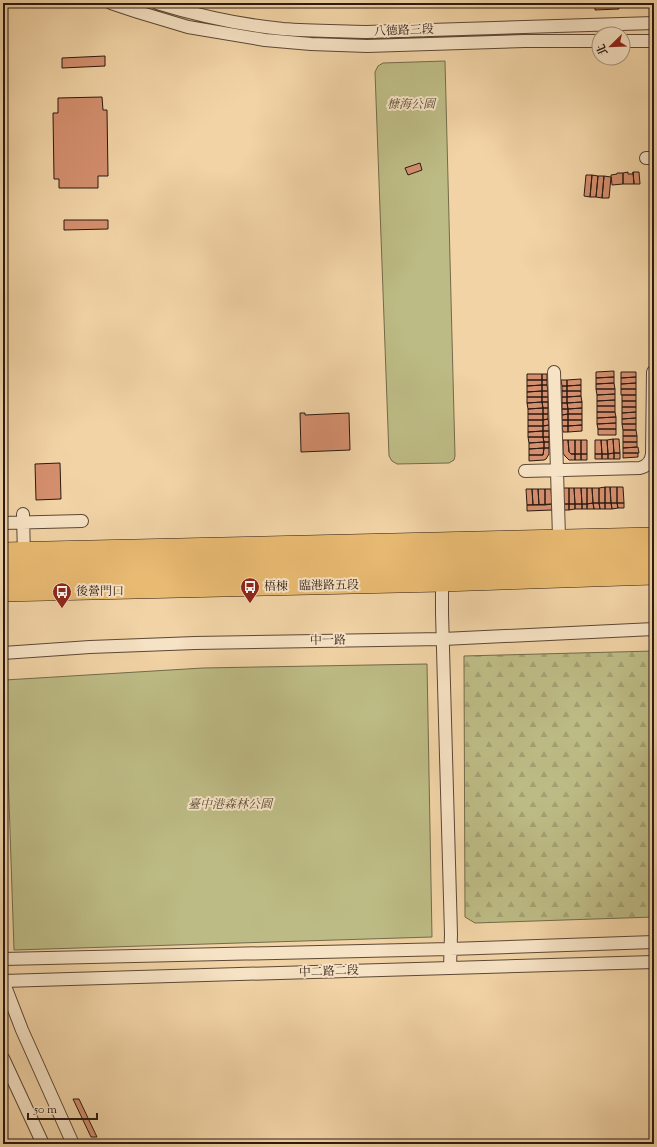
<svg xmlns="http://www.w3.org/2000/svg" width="657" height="1147" font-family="'Sorts Mill Goudy','Noto Serif TC',serif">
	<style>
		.forest { fill: url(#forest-firs); stroke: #746a4a }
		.park { fill: #bdbb85; stroke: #746a4a }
		.building { fill: #d48f6e; stroke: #2b1910 }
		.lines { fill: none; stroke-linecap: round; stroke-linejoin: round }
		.minor-casing { stroke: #5c4835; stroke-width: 14 }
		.major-casing { stroke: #2b1910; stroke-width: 16 }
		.minor { stroke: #f6e2c4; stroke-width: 12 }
		.major { stroke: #e8ba72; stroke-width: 15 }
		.labels { text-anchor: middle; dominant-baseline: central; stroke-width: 4; stroke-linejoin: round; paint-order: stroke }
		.street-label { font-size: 12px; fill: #2b1910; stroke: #f6e2c4 }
		.park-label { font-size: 12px; font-style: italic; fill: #574a33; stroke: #f6e2c4 }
		.poi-label { font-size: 12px; fill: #2b1910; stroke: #f6e2c4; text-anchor: start }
	</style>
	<defs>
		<pattern id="forest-firs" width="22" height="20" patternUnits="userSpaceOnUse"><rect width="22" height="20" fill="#bdbb85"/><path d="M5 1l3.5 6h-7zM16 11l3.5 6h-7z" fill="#a3a072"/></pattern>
	</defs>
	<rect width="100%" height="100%" fill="#f1d3a5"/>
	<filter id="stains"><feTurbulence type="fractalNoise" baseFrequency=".005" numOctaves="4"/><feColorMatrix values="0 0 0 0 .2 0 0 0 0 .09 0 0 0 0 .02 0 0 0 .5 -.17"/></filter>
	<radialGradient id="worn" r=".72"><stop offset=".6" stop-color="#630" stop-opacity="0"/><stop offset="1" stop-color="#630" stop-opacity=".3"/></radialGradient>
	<!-- forest -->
	<path class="forest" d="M654,651V917L475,923L465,917L464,656Z"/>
	<!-- park -->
	<path class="park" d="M445,61L455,456L454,460L449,463L397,464L392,461L389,456L375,72L378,66L383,63Z
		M427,664L432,937L14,950L5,680L203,668Z"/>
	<!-- building -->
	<path class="building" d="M595,3H619V9L595,10Z
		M105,56V66L62,68V58Z
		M102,97L103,110H107L108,176H98V188H59V179H54L53,113H58V98Z
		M420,163L422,170L408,175L405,168Z
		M628,172V174H633V172L634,184H623V173Z
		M633,172H639L640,184H634Z
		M617,173H623V184L612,185L611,175L617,174Z
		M586,175H592L590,197L584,196Z
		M592,175L598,176L596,197H590Z
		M598,176H604L602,198L596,197Z
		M604,176L611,177L609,198H602Z
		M64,220H108V229L64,230Z
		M614,371V377L596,378V372Z
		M621,372H636V377L621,378Z
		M527,374H542V380H527Z
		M542,374H547V380H542Z
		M614,377V383L596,384V378Z
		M636,377V383L621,384V378Z
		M581,379V385L567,386V380Z
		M527,380H542V385L527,386Z
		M542,380H547V385H542Z
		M561,380H567V386H562Z
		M614,383L615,389H596V384Z
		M636,383V389H621V384Z
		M542,385H547L548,391H542Z
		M542,385V391L527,392V386Z
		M581,385V391H567V386Z
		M562,386H567V391H562Z
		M596,389H615V394L597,395Z
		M621,389H636V395H621Z
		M542,391H548V397H542Z
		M542,391V397H527V392Z
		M562,391H567V397H562Z
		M567,391H581V396L567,397Z
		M615,394V400L597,401V395Z
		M622,395H636V401H622Z
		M581,396L582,402L567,403V397Z
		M527,397H542V402L527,403Z
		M542,397H548V402H542Z
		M562,397H567V403H562Z
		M615,400V406H597V401Z
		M622,401H636V407H622Z
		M542,402H548V408H543Z
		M542,402L543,408L528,409L527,403Z
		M582,402V408L568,409L567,403Z
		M562,403H567L568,409H562Z
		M597,406H615V412H597Z
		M622,407H636V412L622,413Z
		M543,408H548V414H543Z
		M543,408V414H528V409Z
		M582,408V414H568V409Z
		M562,409H568V414L562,415Z
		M597,412H615L616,417L597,418Z
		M636,412V418L622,419V413Z
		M300,413H305V415L349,413L350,450L301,452Z
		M528,414H543V420H528Z
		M543,414H548V419L543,420Z
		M568,414V420H562V415Z
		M568,414H582V420H568Z
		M616,417V423L597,424V418Z
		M636,418V424H622V419Z
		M548,419L549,425L543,426V420Z
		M528,420H543V426H528Z
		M562,420H568V426H562Z
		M568,420H582V425L568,426Z
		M616,423V429H598L597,424Z
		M622,424H636V430H623Z
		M549,425V431H543V426Z
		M582,425V431L568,432V426Z
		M528,426H543V431L528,432Z
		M562,426H568V432H563Z
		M598,429H616V435H598Z
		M623,430H636L637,436H623Z
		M543,431H549V437H543Z
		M543,431V437H528V432Z
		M623,436H637V442H623Z
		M528,437H543L544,442L529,443Z
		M543,437H549V442H544Z
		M613,439H619L620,453H614Z
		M613,439L614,453L608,454L607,440Z
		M563,440H568L569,452L571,454H575V460H569L565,456L563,453Z
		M568,440H575V454H571L569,452Z
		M575,440H581V454H575Z
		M581,440H587V454H581Z
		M595,440H601L602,454H595Z
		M601,440H607L608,454H602Z
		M544,442H549V448H544Z
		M544,442V448L529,449V443Z
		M623,442H637V447L623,448Z
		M638,447L639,453H623V448Z
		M544,448H549V454L546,459L544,460L529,461V455H543Z
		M544,448L543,455H529V449Z
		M614,453V459H608V454Z
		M614,453H620V459H614Z
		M623,453H638V457L623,458Z
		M575,454H581V460H575Z
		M581,454H587V460H581Z
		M595,454H602V459H595Z
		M602,454H608V459H602Z
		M60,463L61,499L36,500L35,464Z
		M605,487V503H599V488Z
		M605,487H610L611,503H605Z
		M610,487H617V503H611Z
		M617,487H623L624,503H617Z
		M562,488H569V504H563Z
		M569,488H574L575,504H569Z
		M574,488H581L582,504H575Z
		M581,488H587V504H582Z
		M587,488H592L593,503L587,504Z
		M592,488H599V503H593Z
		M526,489H532L533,505H527Z
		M532,489H538L539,505H533Z
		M538,489H545V505H539Z
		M545,489H551L552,504L545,505Z
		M593,503H599L600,509H594Z
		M593,503L594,509H587V504Z
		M599,503H605V509H600Z
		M605,503H611L612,509H605Z
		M611,503H617L618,508L612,509Z
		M617,503H624V508H618Z
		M552,504V510L527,511V505Z
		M563,504H569V510H563Z
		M569,504H575V509L569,510Z
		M575,504H582V509H575Z
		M582,504H587V509H582Z
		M73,1099H79L97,1137H91Z"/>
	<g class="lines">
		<defs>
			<path id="minor" d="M111,3L138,12L188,27L265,40L311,44L367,46L525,41H599
				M157,3C196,15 242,25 283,29C311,31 339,31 366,32L654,23
				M623,41H654
				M646,158H654
				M554,372L559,537
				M525,471L640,468C648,466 651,461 652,454L653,372
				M23,514L24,557
				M3,523L82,521
				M442,576V613L451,934L450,968
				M3,653L90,647L195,643L443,639L654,629
				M3,959L450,949L654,942
				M3,1058L43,1144
				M73,1144L22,1030L3,981L654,962"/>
			<path id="major" d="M3,550L654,535
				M3,565L654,549
				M3,579L442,569L654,563
				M3,594L442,584L654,577"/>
		</defs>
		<!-- minor casing -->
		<use href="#minor" class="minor-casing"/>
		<!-- major casing -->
		<use href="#major" class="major-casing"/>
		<!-- minor -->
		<use href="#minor" class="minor"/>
		<!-- major -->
		<use href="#major" class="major"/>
	</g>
	<!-- icons -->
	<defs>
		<symbol id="bus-pin" viewBox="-11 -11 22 30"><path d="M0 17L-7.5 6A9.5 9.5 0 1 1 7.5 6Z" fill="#8f2418" stroke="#f6e2c4"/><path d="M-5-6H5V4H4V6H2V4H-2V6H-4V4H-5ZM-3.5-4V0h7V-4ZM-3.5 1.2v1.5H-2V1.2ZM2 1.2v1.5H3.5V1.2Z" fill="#fff"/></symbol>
	</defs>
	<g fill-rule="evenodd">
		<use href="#bus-pin" x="239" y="576" width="22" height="30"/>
		<use href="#bus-pin" x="51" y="581" width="22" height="30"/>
	</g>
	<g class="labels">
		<!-- street labels -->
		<g class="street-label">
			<text transform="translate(404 31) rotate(-2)">八德路三段</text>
			<text transform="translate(329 586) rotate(-1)">臨港路五段</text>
			<text transform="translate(328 641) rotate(-1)">中一路</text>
			<text transform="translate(329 972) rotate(-2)">中二路二段</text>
		</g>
		<!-- park labels -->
		<g class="park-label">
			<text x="411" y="105">槺海公園</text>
			<text x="230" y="805">臺中港森林公園</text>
		</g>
		<!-- poi labels -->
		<g class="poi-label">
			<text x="264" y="587">梧棟</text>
			<text x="76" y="592">後營門口</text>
		</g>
	</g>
	<!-- margin -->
	<rect width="657" height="1147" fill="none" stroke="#f1d3a5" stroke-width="16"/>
	<rect x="4" y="4" width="649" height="1139" fill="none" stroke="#2b1910" stroke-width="2"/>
	<rect x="8" y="8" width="641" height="1131" fill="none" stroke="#2b1910"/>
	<!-- north arrow -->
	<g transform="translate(611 46) rotate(247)"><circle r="19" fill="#f6e2c4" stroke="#a5927c"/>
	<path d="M0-3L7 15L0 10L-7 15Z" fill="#8f2418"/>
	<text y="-6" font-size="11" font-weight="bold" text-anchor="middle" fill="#2b1910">北</text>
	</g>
	<!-- scale -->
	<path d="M28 1113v6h69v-6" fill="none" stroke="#2b1910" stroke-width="2"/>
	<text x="34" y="1113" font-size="12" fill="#2b1910" stroke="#f6e2c4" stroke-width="3" paint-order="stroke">50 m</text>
	<rect width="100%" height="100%" filter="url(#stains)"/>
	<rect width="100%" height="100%" fill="url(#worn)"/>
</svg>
